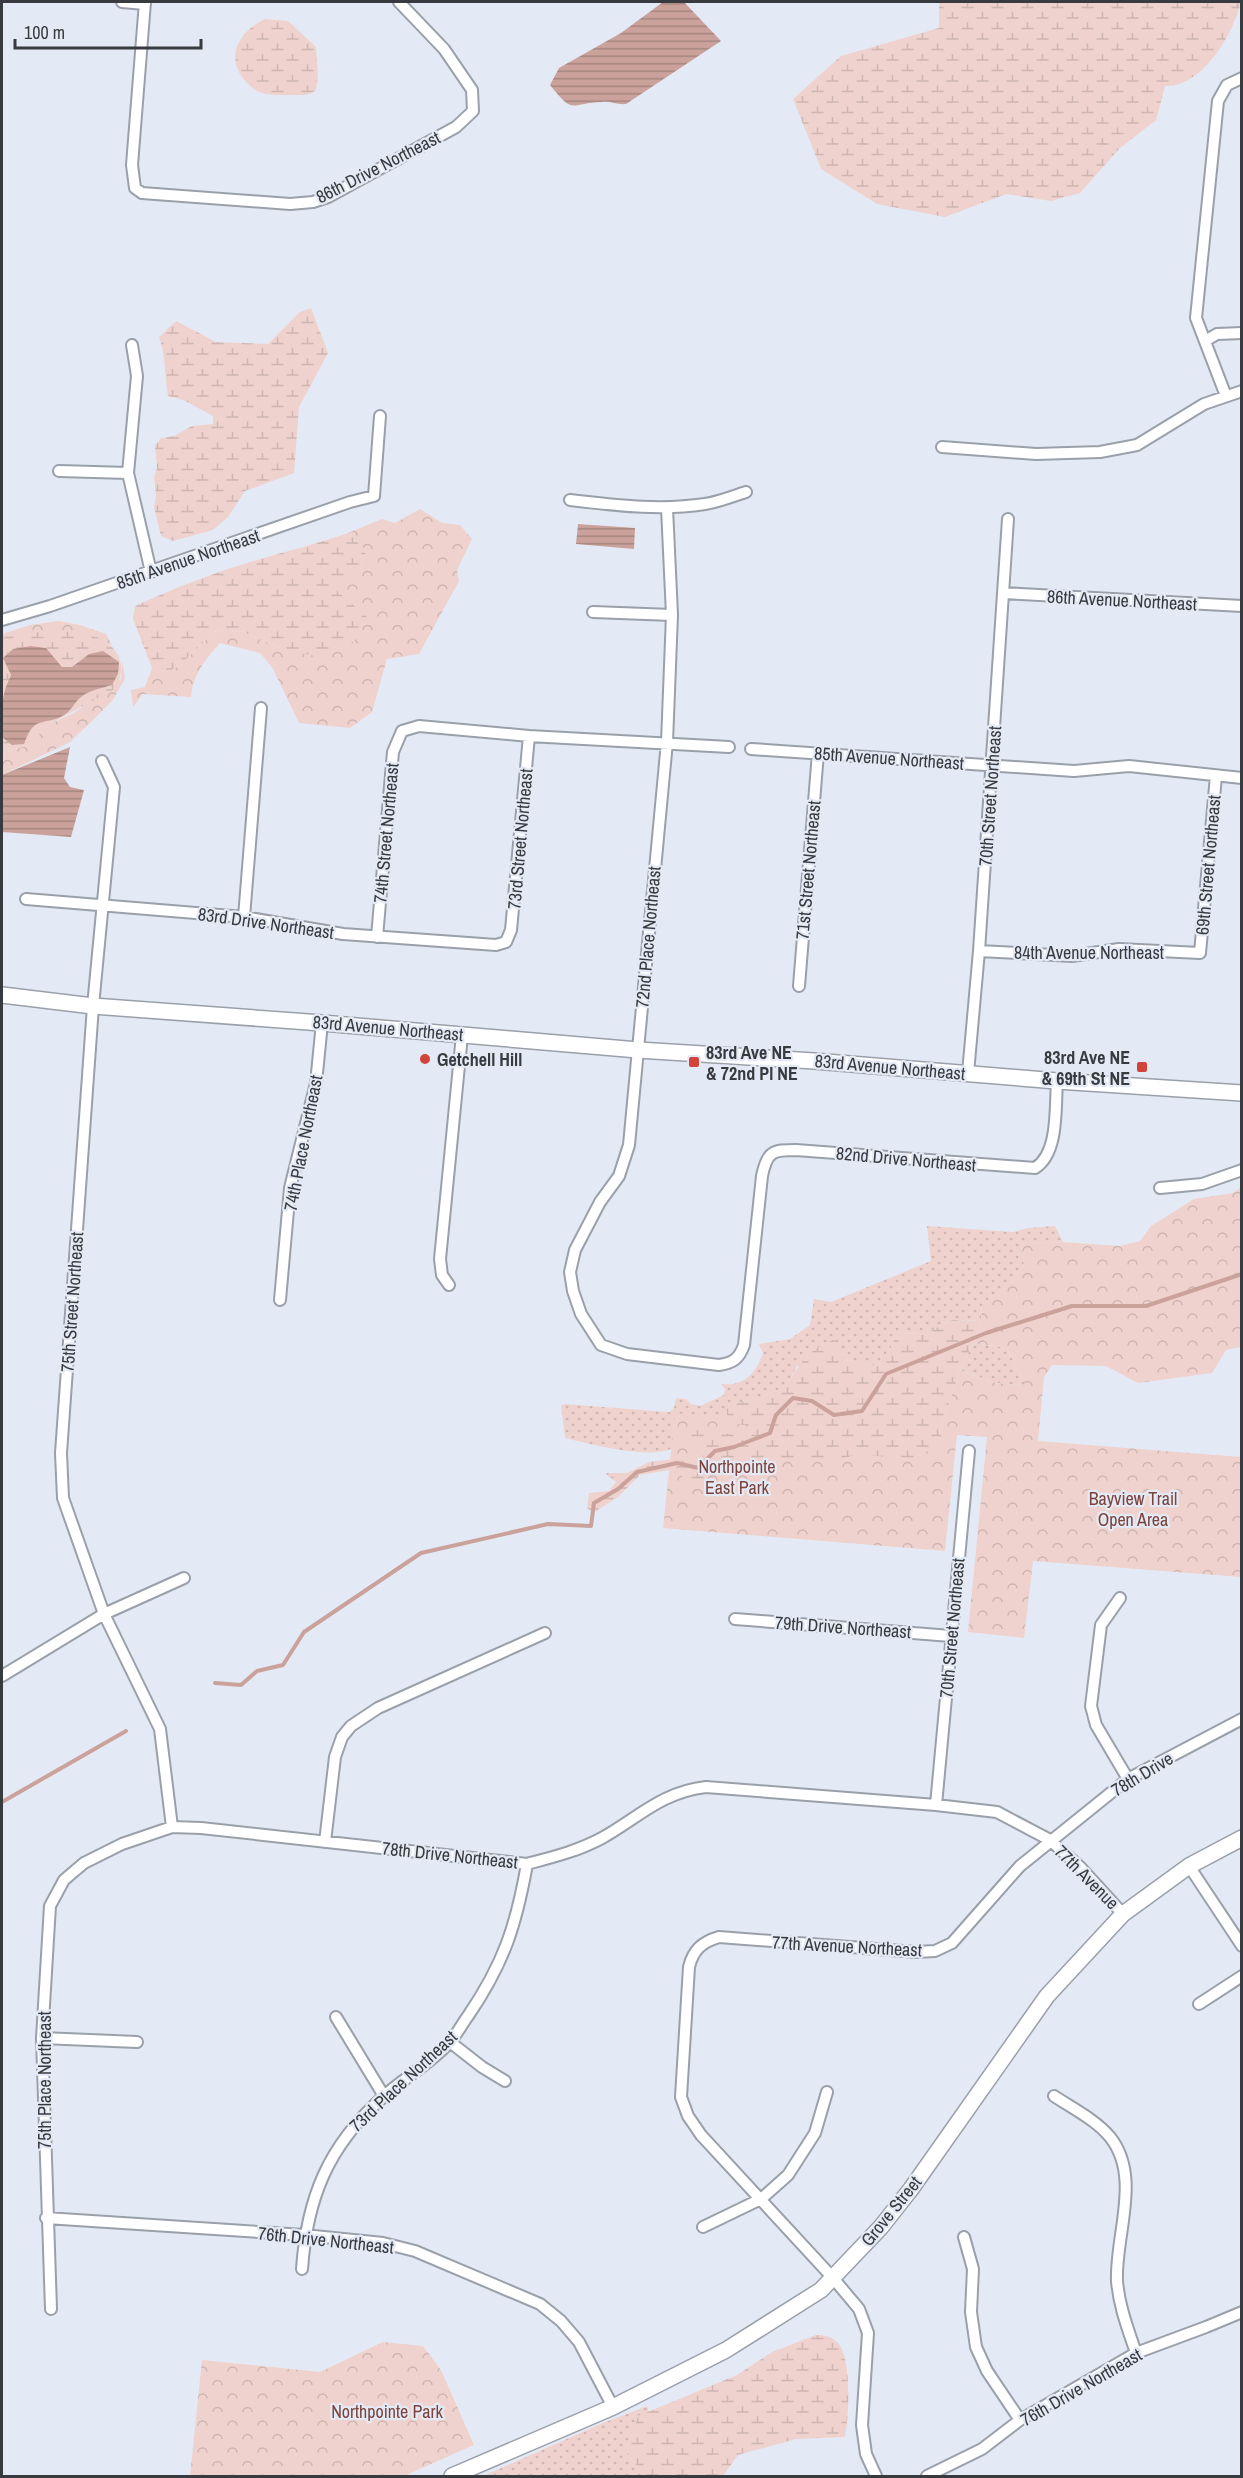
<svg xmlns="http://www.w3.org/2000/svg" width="1243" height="2478" font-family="'Archivo Narrow',sans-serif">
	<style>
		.grass { fill: url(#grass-dots) }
		.forest { fill: url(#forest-crowns) }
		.wetland { fill: url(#wetland-marsh) }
		.water { fill: url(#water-rules) }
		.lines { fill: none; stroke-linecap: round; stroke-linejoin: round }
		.stream { stroke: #cba29b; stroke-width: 4 }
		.street-casing { stroke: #9aa0aa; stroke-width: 14 }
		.secondary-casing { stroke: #9aa0aa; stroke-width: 18 }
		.street { stroke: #fff; stroke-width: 10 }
		.secondary { stroke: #fff; stroke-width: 15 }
		.poi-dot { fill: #d2443a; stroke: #e4eaf5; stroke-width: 2 }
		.labels { text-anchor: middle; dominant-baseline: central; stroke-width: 4.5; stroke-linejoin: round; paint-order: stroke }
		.street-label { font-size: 18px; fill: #373a3e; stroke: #e4eaf5 }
		.poi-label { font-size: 18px; font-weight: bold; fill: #373a3e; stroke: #e4eaf5; text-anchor: start }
		.park-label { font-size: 18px; fill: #7c433c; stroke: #e4eaf5 }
	</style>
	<defs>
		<pattern id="grass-dots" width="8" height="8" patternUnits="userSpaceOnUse" patternTransform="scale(1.5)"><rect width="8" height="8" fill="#efd2cd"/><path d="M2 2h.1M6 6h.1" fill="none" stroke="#ceb5b1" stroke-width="1.8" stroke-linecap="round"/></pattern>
		<pattern id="forest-crowns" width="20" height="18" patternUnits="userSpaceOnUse" patternTransform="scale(1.5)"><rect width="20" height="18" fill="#efd2cd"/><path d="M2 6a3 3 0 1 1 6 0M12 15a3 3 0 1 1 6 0" fill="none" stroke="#ceb5b1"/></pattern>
		<pattern id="wetland-marsh" width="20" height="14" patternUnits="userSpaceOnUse" patternTransform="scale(1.5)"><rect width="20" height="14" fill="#efd2cd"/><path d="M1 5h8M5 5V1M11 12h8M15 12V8" fill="none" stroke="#ceb5b1"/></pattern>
		<pattern id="water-rules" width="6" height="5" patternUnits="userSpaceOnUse" patternTransform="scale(1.5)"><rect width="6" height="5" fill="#cba29b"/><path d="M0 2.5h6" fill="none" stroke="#a68580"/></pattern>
	</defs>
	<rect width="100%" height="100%" fill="#e4eaf5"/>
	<!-- grass -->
	<path class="grass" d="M927,1226L1013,1232L1028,1228L1055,1226L1063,1242L1022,1244L1024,1266L1008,1286L982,1304L981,1321L952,1320L926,1333L896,1334L890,1350L876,1365L861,1364L842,1358L797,1366L787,1386L756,1399L727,1406L728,1423C709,1432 679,1450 658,1452C633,1455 590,1444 565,1438L561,1405L564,1404L669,1412L674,1408L676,1398L686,1399L691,1404L700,1406L724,1395L725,1389L721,1384C745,1387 756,1373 763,1353L759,1344L790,1339L810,1325L814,1299L831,1302L931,1261Z
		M973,1343L1007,1348L1026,1386L995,1383L960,1370Z
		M647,2406L649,2412L638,2416L626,2452L645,2476H483L603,2423Z"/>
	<!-- forest -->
	<path class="forest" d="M420,509L442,523L460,525L472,539L457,570L459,581L419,654L387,659L372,712L350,728L299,723L272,667L260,653L220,643C205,660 193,674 191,697L143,694L133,707L131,690L145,687L152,668L166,672L179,666L216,630L243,632L281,648L335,590L361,568L366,551L348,533L382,519L395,523Z
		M59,621L80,625L106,634L112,645L84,633H19L2,638V634L30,625Z
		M122,661L125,678L113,700L86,727L70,742L2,775V752L27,746L48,725L74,713L121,679Z
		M1241,1187V1347L1226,1350L1212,1373L1138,1383L1106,1366L1052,1365L1044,1377L1038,1441L1241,1457V1577L1033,1561L1024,1638L968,1632L987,1437L957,1435L945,1551L663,1528L675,1413L939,1433L960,1370L995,1383L1026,1386L1007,1348L973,1343L981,1321L982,1304L1008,1286L1024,1266L1022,1244L1063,1242L1120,1246L1140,1241L1151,1226L1194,1199L1233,1193Z
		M383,2342L423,2346L441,2370L474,2445L404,2476H190L202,2360L320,2372Z"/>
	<!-- wetland -->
	<path class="wetland" d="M939,2H1241C1233,34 1203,87 1165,86L1156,120L1119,149L1080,193L1051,201L1006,194L945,217L877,204L821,169L793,99L841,56L939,28Z
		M265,19L288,21L316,47L318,75L316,90C309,96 302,95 294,95C284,95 266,96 257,91C223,68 231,35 265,19Z
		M311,308L328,353L299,407L294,473L245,491L228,517L213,530L173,541L161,536L154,507L156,496L154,477L157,468L155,446L161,438L174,436L192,426L213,424V416L183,400L168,396C165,378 165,352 159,337L176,321L216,342L268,344L300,312Z
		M348,533L366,551L361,568L336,590L368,618L353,643L318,657L281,648L243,632L216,630L179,666L166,672L152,668L133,619L135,606C171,590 207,575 244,564C279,553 314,545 348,533Z
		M19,633C36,633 70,629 85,633C114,641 130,659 116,688L48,725L27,746L2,752V638Z
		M952,1320L981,1321L973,1343L960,1370L939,1433L945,1441L915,1458L855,1455L840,1459L736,1458L708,1462L703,1468L705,1479L689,1483L675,1469L640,1475L618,1497L593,1513L587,1508L589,1493L609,1491L616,1482L605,1473H627L649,1462L674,1459L697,1462L703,1457L695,1446L684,1443L686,1429L747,1436L752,1426L728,1423L726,1406L756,1399L787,1386C799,1363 811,1347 836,1339L842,1358L861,1364L876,1365L890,1350L896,1334L926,1333Z
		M816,2335C825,2335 831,2336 838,2343C852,2359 849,2416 845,2437L796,2439L738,2455L723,2476H645L626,2452L638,2416L737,2375L772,2352Z"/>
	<!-- water -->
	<path class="water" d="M663,2H684L721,41L626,104C617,105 611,101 602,102C569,103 575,116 550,85L559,68L621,33Z
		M578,524L635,528L634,549L576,544Z
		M31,646L46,648L62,667H72L89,654L103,651L119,662L118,674L112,685C102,688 90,690 81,697C75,702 71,711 64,715C44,727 35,713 24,744L12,745L2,737C1,713 0,698 11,675L3,658L13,649Z
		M70,747L64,778L70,787L84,790L71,837L2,832V775Z"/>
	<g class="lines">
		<!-- stream -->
		<path class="stream" d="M215,1683L241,1685L257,1671L283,1665L304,1632L421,1553L548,1524L591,1526L594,1503L618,1489L637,1472L677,1463L698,1468L715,1451L734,1447L770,1433L776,1415L793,1398L812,1401L834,1415L862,1411L886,1374L986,1333L1072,1306H1146L1242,1274
			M2,1802L126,1731"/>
		<defs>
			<path id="street" d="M122,2L145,4
				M145,2L132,165L135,188L142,193L290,204L313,202L328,197L456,127L473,111L472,90L444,49L399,2
				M1205,341L1217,334L1242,333
				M132,345L137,376L128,473L151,572
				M1226,396L1196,318L1218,101L1227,85L1242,78
				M942,447L1036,454L1100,452L1137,445L1204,404L1242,391
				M59,471L128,473
				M570,500C615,505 659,511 705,504C719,502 733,496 746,492
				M667,508L672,615L667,742L629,1145L619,1176L600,1202L575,1250L570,1272L573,1291L581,1314L601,1345L627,1354L719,1365C733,1363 739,1359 744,1345L762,1176C767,1151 773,1150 796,1150L1035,1168C1059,1153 1055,1108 1057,1081
				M1003,593L1242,606
				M593,612L672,615
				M2,620L50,606L350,502L374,496L380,416
				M751,749L1074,771L1129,766L1242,778
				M102,761L114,787L93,1006L61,1453L63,1498L104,1614L160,1729L172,1827
				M26,899L244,917L343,934L496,945L506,942L511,930L529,736
				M244,917L261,708
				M377,937L393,752L402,731L419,726L529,736L729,747
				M979,951L1072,956L1119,949L1200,953L1216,776
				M799,986L818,753
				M968,1073L979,951L1008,519
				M1160,1188L1202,1184L1242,1170
				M449,1285L442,1275L440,1259L462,1035
				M280,1300L290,1188L316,1083L322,1023
				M1120,1598L1101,1625L1091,1706L1096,1725L1128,1779
				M735,1619L951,1636
				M2,1676L104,1614L184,1578
				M936,1805L969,1451
				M325,1842L335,1757L342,1737L351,1726L378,1708L545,1633
				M1189,1866L1242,1946
				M1199,2004L1242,1976
				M336,2017L384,2096
				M42,2038L137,2042
				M450,2042L482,2067L505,2081
				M1054,2096C1072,2108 1096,2120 1110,2137C1142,2177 1115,2235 1117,2281C1119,2306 1128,2329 1136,2353
				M46,2218L304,2235L383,2243L415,2251L540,2304L561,2321L579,2342L613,2407
				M703,2227L761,2199L788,2175L815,2133L827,2092
				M964,2237L973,2269L971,2312L976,2347L987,2371L1020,2420
				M302,2269C307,2198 328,2146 383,2097C404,2078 431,2063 450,2042C457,2034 462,2024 468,2016C504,1963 516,1926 527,1864
				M51,2309L42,2038L50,1906L64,1880L84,1863L122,1844L172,1827L201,1828L527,1864C553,1857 578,1851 602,1838C639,1817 662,1792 706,1787L936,1805L997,1812L1050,1840L1080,1867L1123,1914
				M876,2476L866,2454L862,2425L868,2333L859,2309L833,2278L701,2135L688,2116L681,2097L689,1967C693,1950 702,1942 719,1937L916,1952L935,1951L952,1943L1020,1866L1128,1779L1242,1719
				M927,2476L982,2449L1020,2420L1136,2353L1206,2327L1242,2312"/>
			<path id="secondary" d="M2,995L93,1006L322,1023L638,1050L814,1061L1057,1081L1242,1093
				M452,2476L613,2407L726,2350L821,2290L881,2227L911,2189L1047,1996L1123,1914L1189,1866L1242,1838"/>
		</defs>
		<!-- street casing -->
		<use href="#street" class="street-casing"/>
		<!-- secondary casing -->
		<use href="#secondary" class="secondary-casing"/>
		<!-- street -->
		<use href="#street" class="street"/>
		<!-- secondary -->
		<use href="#secondary" class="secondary"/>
	</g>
	<!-- markers -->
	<g class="poi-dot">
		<circle cx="425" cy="1059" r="6"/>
		<rect x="688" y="1056" width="12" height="12" rx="3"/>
		<rect x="1136" y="1061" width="12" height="12" rx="3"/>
	</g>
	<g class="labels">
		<!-- street labels -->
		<g class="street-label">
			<text transform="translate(378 167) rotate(-27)">86th Drive Northeast</text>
			<text transform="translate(188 559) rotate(-19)">85th Avenue Northeast</text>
			<text transform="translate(1122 600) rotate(3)">86th Avenue Northeast</text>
			<text transform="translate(889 758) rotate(4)">85th Avenue Northeast</text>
			<text transform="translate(990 796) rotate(-86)">70th Street Northeast</text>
			<text transform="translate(386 833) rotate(-85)">74th Street Northeast</text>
			<text transform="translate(520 839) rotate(-85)">73rd Street Northeast</text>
			<text transform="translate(1208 865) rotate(-85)">69th Street Northeast</text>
			<text transform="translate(808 870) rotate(-85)">71st Street Northeast</text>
			<text transform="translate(266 923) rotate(8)">83rd Drive Northeast</text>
			<text transform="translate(648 937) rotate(-85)">72nd Place Northeast</text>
			<text x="1089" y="952">84th Avenue Northeast</text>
			<text transform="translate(388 1028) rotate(5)">83rd Avenue Northeast</text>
			<text transform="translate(890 1067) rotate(5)">83rd Avenue Northeast</text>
			<text transform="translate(303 1143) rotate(-79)">74th Place Northeast</text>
			<text transform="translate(906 1159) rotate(5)">82nd Drive Northeast</text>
			<text transform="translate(72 1302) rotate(-86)">75th Street Northeast</text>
			<text transform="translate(843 1627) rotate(4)">79th Drive Northeast</text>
			<text transform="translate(952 1628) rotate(-85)">70th Street Northeast</text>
			<text transform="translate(1142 1774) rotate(-31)">78th Drive</text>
			<text transform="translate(450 1855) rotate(6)">78th Drive Northeast</text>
			<text transform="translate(1087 1877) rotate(45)">77th Avenue</text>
			<text transform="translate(847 1946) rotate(3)">77th Avenue Northeast</text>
			<text transform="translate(44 2080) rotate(-90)">75th Place Northeast</text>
			<text transform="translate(403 2081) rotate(-43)">73rd Place Northeast</text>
			<text transform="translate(891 2211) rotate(-51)">Grove Street</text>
			<text transform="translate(326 2240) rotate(6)">76th Drive Northeast</text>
			<text transform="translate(1081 2387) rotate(-30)">76th Drive Northeast</text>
		</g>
		<!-- poi labels -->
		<g class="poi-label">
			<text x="706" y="1052">83rd Ave NE<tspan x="706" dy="21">&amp; 72nd Pl NE</tspan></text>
			<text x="1130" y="1057" text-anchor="end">83rd Ave NE<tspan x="1130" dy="21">&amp; 69th St NE</tspan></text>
			<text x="437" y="1059">Getchell Hill</text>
		</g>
		<!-- park labels -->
		<g class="park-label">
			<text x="737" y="1466">Northpointe<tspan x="737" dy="21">East Park</tspan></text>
			<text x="1133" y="1498">Bayview Trail<tspan x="1133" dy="21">Open Area</tspan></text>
			<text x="387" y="2411">Northpointe Park</text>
		</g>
	</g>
	<!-- border -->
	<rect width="1243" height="2478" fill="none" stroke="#373a3e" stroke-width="6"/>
	<!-- scale -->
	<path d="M15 39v9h186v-9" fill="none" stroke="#373a3e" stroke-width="3"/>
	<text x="24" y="39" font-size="18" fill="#373a3e" stroke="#e4eaf5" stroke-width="4.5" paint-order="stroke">100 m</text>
</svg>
